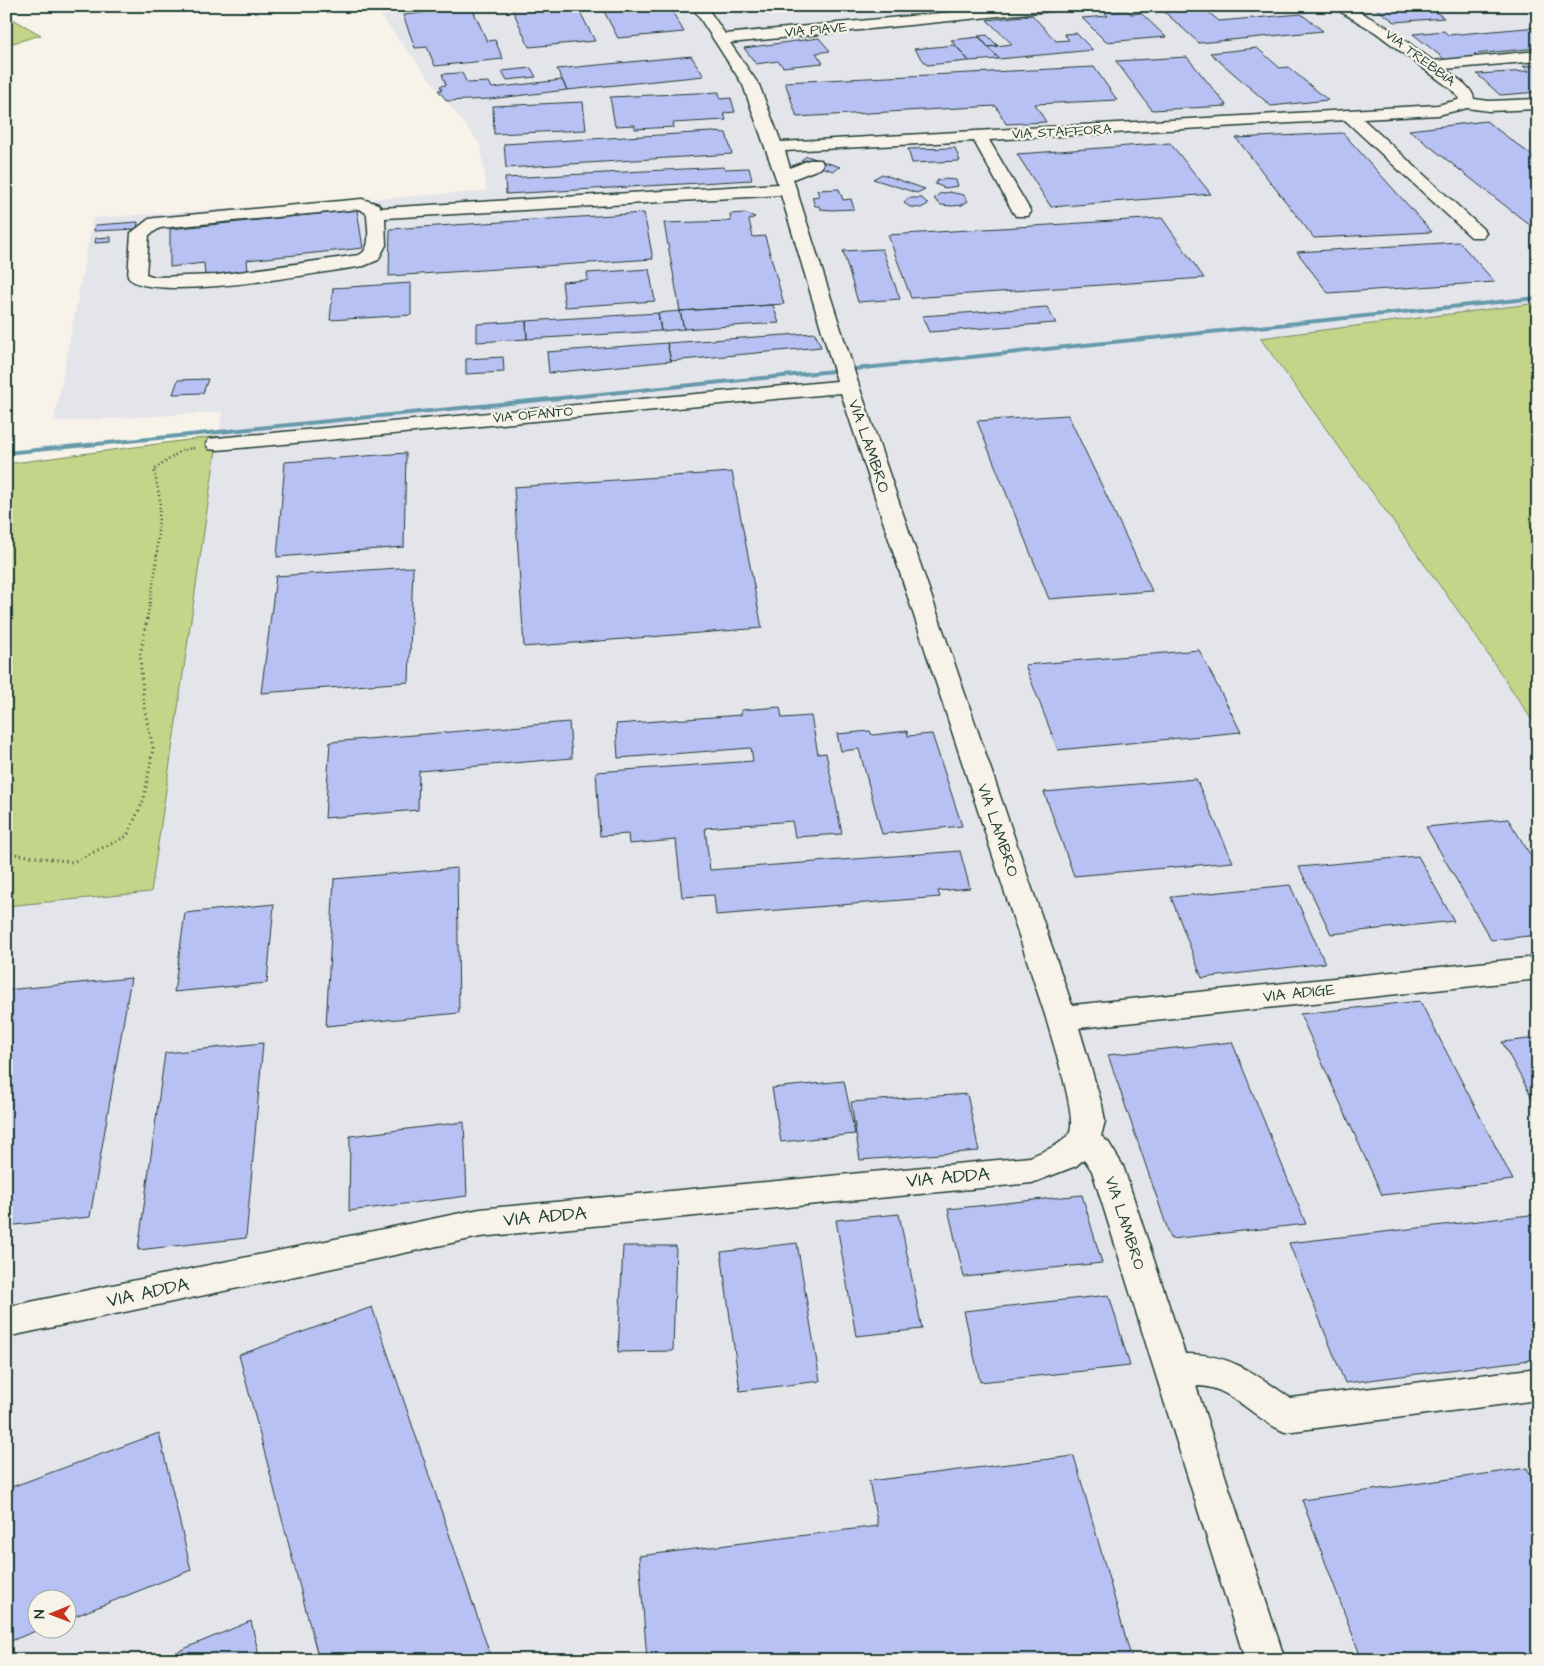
<svg xmlns="http://www.w3.org/2000/svg" width="1544" height="1666" font-family="'Architects Daughter',sans-serif">
	<style>
		.built { fill: #e4e4eb; fill-rule: evenodd }
		.green { fill: #c4d489; stroke: #72885e }
		.lines { fill: none; stroke-linecap: round; stroke-linejoin: round }
		.stream { fill: #669aaa; fill-rule: evenodd }
		.building { fill: #b8c1f3; stroke: #1f3d34 }
		.minor-casing { stroke: #1f3d34; stroke-width: 3 }
		.path-far1 { stroke: #1f3d34; stroke-width: 2.5; stroke-dasharray: 1 3; stroke-linecap: butt }
		.path { stroke: #1f3d34; stroke-width: 3; stroke-dasharray: 1 4; stroke-linecap: butt }
		.minor { fill: #f7f3e8; fill-rule: evenodd }
		.labels { text-anchor: middle; dominant-baseline: central; stroke-width: 4.5; stroke-linejoin: round; paint-order: stroke }
		.far-street-label { font-size: 14px; fill: #1f3d34; stroke: #f7f3e8 }
		.street-label { font-size: 16px; fill: #1f3d34; stroke: #f7f3e8 }
		.near-street-label { font-size: 19px; fill: #1f3d34; stroke: #f7f3e8 }
	</style>
	<rect width="100%" height="100%" fill="#f7f3e8"/>
	<filter id="ink" filterUnits="userSpaceOnUse"><feTurbulence type="fractalNoise" baseFrequency=".02" numOctaves="2"/><feDisplacementMap in="SourceGraphic" scale="10" xChannelSelector="R" yChannelSelector="G"/><feConvolveMatrix kernelMatrix="1 2 1 2 8 2 1 2 1" color-interpolation-filters="sRGB"/></filter>
	<g filter="url(#ink)">
		<!-- built -->
		<path class="built" d="M373,6H1538V303L1260,338L1467,623L1538,729V1660H6V906L151,891L222,412L54,422L93,218L487,191L480,144ZM38,1598H68V1628H38Z"/>
		<!-- green -->
		<path class="green" d="M6,15L41,35L6,45Z
			M1538,303V729L1467,623L1260,338Z
			M218,436L151,892L6,906V464Z"/>
		<g class="lines">
			<!-- stream -->
			<path class="stream" d="M1538,296V300L874,369L6,455V451L874,365Z"/>
		</g>
		<!-- building -->
		<path class="building" d="M511,6H577L595,41L529,47Z
			M601,6H669L684,32L618,38Z
			M1183,6H1201L1219,21L1301,14L1323,31L1199,43L1160,8Z
			M1372,6H1428L1444,18L1395,22Z
			M1446,6H1499L1452,11Z
			M472,8L487,41L495,40L503,59L435,66L427,47L415,48L403,15Z
			M1127,10L1131,14L1141,13L1166,37L1106,42L1082,18L1108,16L1104,12Z
			M1032,15L1056,41L1069,40L1064,34L1076,33L1093,50L999,59L988,47L1012,44L987,20Z
			M1538,27V48L1474,54L1480,59L1448,62L1413,34L1444,31L1448,35Z
			M987,35L998,46L988,47L978,36Z
			M980,37L988,47L999,59L969,61L951,40Z
			M819,38L830,51L816,53L823,63L783,67L778,61L756,64L744,48Z
			M955,45L969,61L927,65L914,49Z
			M1257,48L1280,68L1288,67L1328,100L1271,106L1210,53Z
			M691,56L704,76L567,90L557,69Z
			M1187,57L1227,106L1152,110L1116,61Z
			M1538,65V92L1500,95L1477,74L1529,71L1523,66Z
			M1094,67L1117,100L1035,104L1046,122L1006,124L996,106L797,117L785,82Z
			M531,68L536,77L507,80L502,71Z
			M462,73L467,83L489,82L492,88L562,80L567,90L490,99L447,101L438,90H442L440,86L446,85L442,74Z
			M719,92L720,99L731,98L735,112L724,113L726,120L673,123L674,127L635,129V125L615,126L610,97Z
			M583,102L586,130L494,134L493,106Z
			M1486,121L1538,160V226H1531L1409,130Z
			M712,132L726,133L732,154L506,168L504,144Z
			M1343,133L1432,232L1314,238L1236,138Z
			M1170,143L1211,194L1051,207L1017,154Z
			M955,148L960,161L912,163L908,149Z
			M807,156L840,167L833,171L801,160Z
			M724,167L725,169L749,168L752,180L506,194L505,178Z
			M882,174L925,189L917,193L873,179Z
			M944,179L956,180L958,186L945,188L935,184L938,180Z
			M839,189L843,200L851,199L854,209L832,210L820,209L819,206H815L812,197L819,196L817,190Z
			M949,192L964,195L968,201L962,205L952,206L941,205L934,199L939,194Z
			M908,198H922L928,204L921,208L910,207L904,203Z
			M357,210L363,248L247,260L248,273L205,277L204,263L170,267V229Z
			M644,213L653,259L389,276L390,229Z
			M745,213L755,217L749,220L753,237L765,236L784,304L680,311L664,223L731,221L730,214Z
			M1162,218L1204,278L911,298L888,235Z
			M138,222L137,229L94,231L95,225Z
			M111,237V242L95,243L96,238Z
			M1459,242L1495,282L1328,293L1297,252Z
			M882,249L900,299L858,302L843,251Z
			M649,269L655,301L565,307L562,282L588,280L587,273Z
			M411,283V315L330,320L333,288Z
			M773,305L779,323L684,329L680,311Z
			M1047,307L1056,323L929,332L922,316Z
			M680,311L684,329L661,331L658,313Z
			M658,313L661,331L527,339L526,321Z
			M526,321L527,339L477,342V324Z
			M815,333L821,347L671,361L667,343Z
			M667,343L671,361L549,373L547,352Z
			M503,357L504,372L466,374V359Z
			M208,379L203,393L173,394L178,380Z
			M1068,415L1152,591L1049,599L977,421Z
			M406,453L404,547L277,557L285,462Z
			M732,472L762,628L524,647L514,487Z
			M413,567L409,682L261,693L276,576Z
			M1199,650L1241,732L1058,750L1025,665Z
			M780,707L782,718L811,716L818,754L826,753L842,834L795,837L792,821L705,828L710,870L960,851L970,888L938,891L940,897L716,915L714,895L682,897L676,840L629,844L628,834L600,836L596,772L753,761L751,748L618,758L616,724L741,715V710Z
			M569,722L572,758L419,771L418,810L325,818L330,742Z
			M870,731L872,735L907,731L908,736L932,734L962,826L882,834L859,749L841,751L837,734Z
			M1196,779L1233,862L1074,876L1044,792Z
			M1508,819L1538,867V935L1491,940L1426,827Z
			M1418,856L1454,921L1331,934L1299,867Z
			M457,868L459,1013L326,1026L334,879Z
			M1290,885L1325,963L1202,978L1171,897Z
			M274,904L267,983L174,992L185,913Z
			M131,978L90,1217L6,1226V990Z
			M1420,1001L1513,1180L1382,1195L1300,1014Z
			M1538,1038V1109L1502,1042Z
			M1232,1042L1306,1224L1171,1239L1108,1055Z
			M263,1043L246,1238L138,1250L165,1053Z
			M844,1081L855,1134L781,1142L772,1088Z
			M967,1094L979,1151L860,1160L851,1102Z
			M464,1122L467,1196L349,1211L350,1136Z
			M1082,1195L1102,1263L964,1277L948,1209Z
			M899,1214L922,1329L856,1336L836,1220Z
			M1538,1214V1359L1345,1383L1289,1243Z
			M797,1243L820,1381L740,1391L721,1252Z
			M623,1246H676L673,1351L618,1352Z
			M1109,1295L1130,1366L980,1382L964,1311Z
			M372,1307L492,1660H319L239,1355Z
			M159,1433L191,1570L68,1619V1598H38V1628H43L6,1643V1489Z
			M1074,1456L1132,1660H647L639,1556L878,1526L869,1481Z
			M1527,1468L1538,1491V1660H1362L1302,1500Z
			M251,1621L260,1660H157Z"/>
		<g class="lines">
			<defs>
				<path id="minor" d="M692,6H706L725,34L1013,6H1067L1060,10L730,43L759,85L781,142L1438,105L1458,100L1459,98L1451,89L1375,32L1331,6H1349L1385,26L1433,61L1538,51V61L1444,69C1454,76 1473,87 1474,99L1489,101L1538,99V109L1489,111L1467,108L1438,115L1363,119L1483,229L1486,233L1483,237H1471L1345,120L989,140L1031,212L1028,216H1016L1013,212L974,141L785,151L790,168L809,160H821L823,164L821,168L793,179L859,386L1072,1005L1538,957V979L1079,1028L1102,1105L1105,1121L1101,1136L1109,1143L1123,1166L1185,1354C1229,1353 1256,1374 1290,1398L1538,1368V1400L1285,1432C1254,1420 1231,1385 1196,1386L1285,1660H1245L1092,1171L1084,1159L1076,1166L1032,1183L480,1237L6,1337V1307L480,1209L1030,1157C1043,1151 1060,1146 1069,1134C1079,1119 1051,1038 1046,1018L841,393L217,450L209,449L206,444L209,439L217,438L837,381L781,195L385,218L386,245L378,260L364,266C327,271 147,305 128,277L131,233L149,219L155,218L362,199L378,204L381,208L778,184L743,85ZM360,209L367,214C367,227 373,249 359,255L217,275L155,277L146,274L149,235L160,228Z"/>
			</defs>
			<!-- minor casing -->
			<use href="#minor" class="minor-casing"/>
			<!-- path-far1 -->
			<path class="path-far1" d="M147,619L156,567L160,500L154,470L182,450L194,448"/>
			<!-- path -->
			<path class="path" d="M6,853L73,862L127,836L144,799L153,748L144,707L140,656L147,618"/>
			<!-- minor -->
			<use href="#minor" class="minor"/>
		</g>
	</g>
	<g class="labels">
		<!-- far-street labels -->
		<g class="far-street-label">
			<text transform="translate(816 30) rotate(-5)">VIA PIAVE</text>
			<text transform="translate(1420 58) rotate(37)">VIA TREBBIA</text>
			<text transform="translate(1062 132) rotate(-3)">VIA STAFFORA</text>
			<text transform="translate(533 415) rotate(-5)">VIA OFANTO</text>
		</g>
		<!-- street labels -->
		<g class="street-label">
			<text transform="translate(869 446) rotate(71)">VIA LAMBRO</text>
			<text transform="translate(998 830) rotate(71)">VIA LAMBRO</text>
			<text transform="translate(1299 993) rotate(-6)">VIA ADIGE</text>
			<text transform="translate(1125 1223) rotate(72)">VIA LAMBRO</text>
		</g>
		<!-- near-street labels -->
		<g class="near-street-label">
			<text transform="translate(948 1178) rotate(-5)">VIA ADDA</text>
			<text transform="translate(545 1217) rotate(-5)">VIA ADDA</text>
			<text transform="translate(148 1293) rotate(-12)">VIA ADDA</text>
		</g>
	</g>
	<!-- margin -->
	<rect width="1544" height="1666" fill="none" stroke="#f7f3e8" stroke-width="25"/>
	<rect x="12" y="12" width="1519" height="1641" fill="none" stroke="#1f3d34" stroke-width="2" filter="url(#ink)"/>
	<!-- north arrow -->
	<g transform="translate(52 1614) rotate(269)"><circle r="24" fill="#f7f3e8" stroke="#a1aaa0"/>
	<path d="M0-4L9 19L0 12L-9 19Z" fill="#c8321e"/>
	<text y="-8" font-size="14" font-weight="bold" text-anchor="middle" fill="#1f3d34">N</text>
	</g>
</svg>
